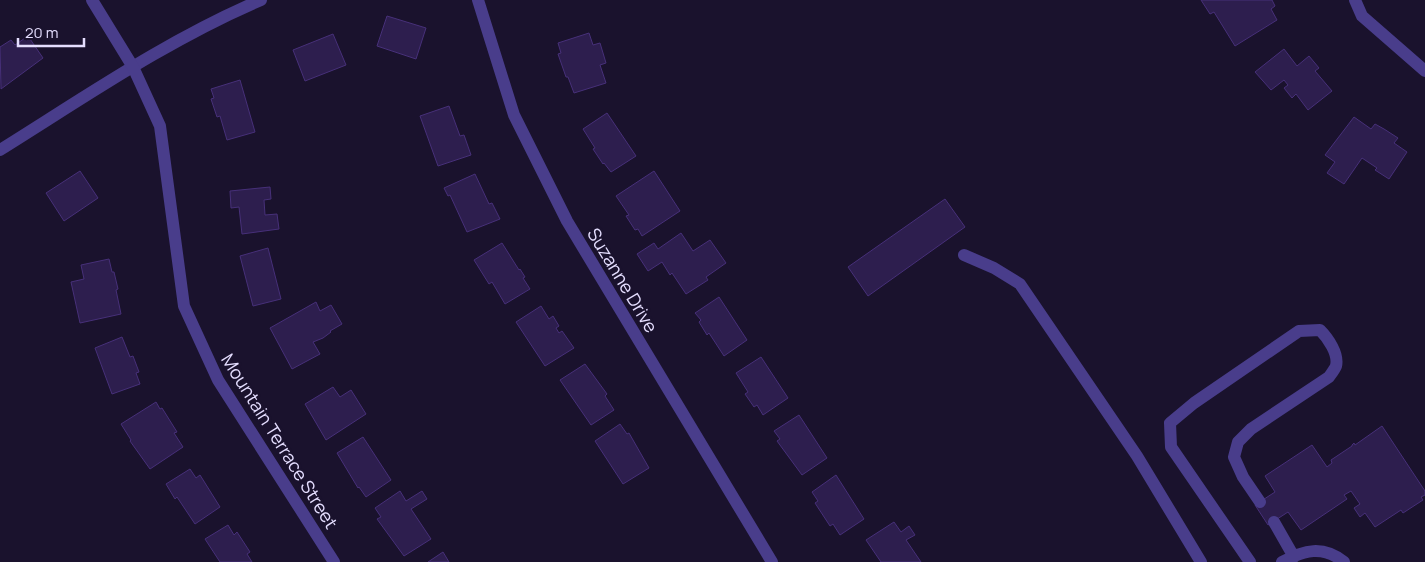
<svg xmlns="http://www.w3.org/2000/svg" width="1425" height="562" font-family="Manrope,sans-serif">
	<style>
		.building { fill: #2d1e4e; stroke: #473079 }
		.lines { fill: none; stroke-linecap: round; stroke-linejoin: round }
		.service { stroke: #493d8b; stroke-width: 12 }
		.minor { stroke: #493d8b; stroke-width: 12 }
		.tertiary { stroke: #493d8b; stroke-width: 12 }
		.labels { text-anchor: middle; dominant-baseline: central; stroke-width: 5; stroke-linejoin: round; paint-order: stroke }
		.street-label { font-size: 18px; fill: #e5deff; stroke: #1a122d }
	</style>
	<rect width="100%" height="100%" fill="#1a122d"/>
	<!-- building -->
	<path class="building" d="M1201,0H1272L1275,6L1271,9L1277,20L1235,46L1214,12L1210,14Z
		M387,16L426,28L416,59L377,46Z
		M589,33L593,45L600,43L606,63L600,65L606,83L574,93L568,77H566L558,54L561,53L558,43Z
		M333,34L346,65L305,81L293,50Z
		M28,36L43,58L1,89L0,47L11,40L15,45Z
		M1284,49L1297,66L1309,56L1319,68L1315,71L1332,91L1308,110L1296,94L1292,98L1284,88L1288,85L1284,80L1271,90L1255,72Z
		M240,80L255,132L227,140L220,116L217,117L211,99L214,98L211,89Z
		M449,106L460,136L464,135L471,155L438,166L420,116Z
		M607,113L636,156L611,172L604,163L603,164L593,149L595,148L583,129Z
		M1354,117L1371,129L1375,124L1384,129L1398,138L1394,143L1407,152L1389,179L1375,170L1377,168L1362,158L1344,184L1327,173L1335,162L1325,155Z
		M80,171L98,198L64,221L46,193Z
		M654,171L680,211L642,236L638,229L635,230L626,216L629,215L616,196Z
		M475,174L489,204L492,203L500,219L467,232L450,195L448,196L444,188Z
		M270,187L271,199L264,200L265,215L277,214L279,229L242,234L239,207L231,208L230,191Z
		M945,199L965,227L868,296L848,267Z
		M681,233L693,251L710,240L726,263L706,277L708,280L686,294L672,273L670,275L662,262L648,271L637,254L654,243L658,249Z
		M502,243L519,270L520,269L525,277L523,278L530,289L505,304L492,282L489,284L474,260Z
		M268,248L281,299L253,306L240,256Z
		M109,259L112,272H114L118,289L116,290L121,314L80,323L71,282L84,279L81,265Z
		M719,297L747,340L724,356L709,333L707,335L699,322L701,320L695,313Z
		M316,302L320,311L331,305L342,324L330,331L331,332L323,338L313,342L320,354L292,369L270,328Z
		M541,306L549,319L553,316L559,326L556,328L559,333L562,331L574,348L545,366L516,322Z
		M122,337L130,357L133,356L139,372L136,373L140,384L112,394L95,348Z
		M761,357L788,398L763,415L757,405L754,407L745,394L748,392L736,373Z
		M585,364L607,394L605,396L614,410L591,425L560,380Z
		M333,387L340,397L351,390L366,414L326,440L305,404Z
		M156,402L160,409L162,408L177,432L174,433L183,447L150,469L130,441L131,440L121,424Z
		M799,415L827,458L802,475L777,441L780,439L774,431Z
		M620,424L627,434L629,433L649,468L623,484L595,441Z
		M1382,426L1425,491V495L1421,497L1423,500L1403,513L1401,510L1375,527L1365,513L1360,517L1354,508L1360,504L1351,491L1344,495L1347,499L1301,530L1288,512L1268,525L1255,505L1275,492L1265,476L1312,445L1327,467L1332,463L1331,460L1352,446V445L1354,443L1355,445Z
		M363,437L391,480L366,497L359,487L358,488L337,453Z
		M190,469L196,478L200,475L220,507L195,524L177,497L175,499L166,484Z
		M836,475L864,519L840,535L833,524L830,526L815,503L818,501L812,492Z
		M400,491L406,501L422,491L427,499L411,509L431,539L404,556L377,519L381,517L375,508Z
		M894,522L901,532L909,526L915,535L906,540L921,562H881L866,540Z
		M228,525L234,535L237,532L250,552L247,554L252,562H220L205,539Z
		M443,552L449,562H428Z"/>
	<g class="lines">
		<!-- service -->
		<path class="service" d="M964,255L994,268L1020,284L1137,456L1201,562
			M1274,522L1294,557
			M1250,562L1171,447L1170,423L1194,403L1299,331L1320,330C1328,338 1339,354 1336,366C1335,369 1331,374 1329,377L1251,429L1238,442L1234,457L1243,477L1260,502
			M1282,562C1304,550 1323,545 1344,562"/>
		<!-- minor -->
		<path class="minor" d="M478,0L514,115L567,221L772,562
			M1355,0L1362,16L1425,71
			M0,150C85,97 169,39 261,0"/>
		<!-- tertiary -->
		<path class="tertiary" d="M92,0L133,67L160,126L184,306L218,380L334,562"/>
	</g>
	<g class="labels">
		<!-- street labels -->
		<g class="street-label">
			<text transform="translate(623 280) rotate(59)">Suzanne Drive</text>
			<text transform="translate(280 441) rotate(58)">Mountain Terrace Street</text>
		</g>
	</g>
	<!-- scale -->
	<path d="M18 38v8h66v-8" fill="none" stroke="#e5deff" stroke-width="2.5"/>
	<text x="25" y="38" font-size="15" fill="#e5deff" stroke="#1a122d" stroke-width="4" paint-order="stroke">20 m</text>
</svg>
